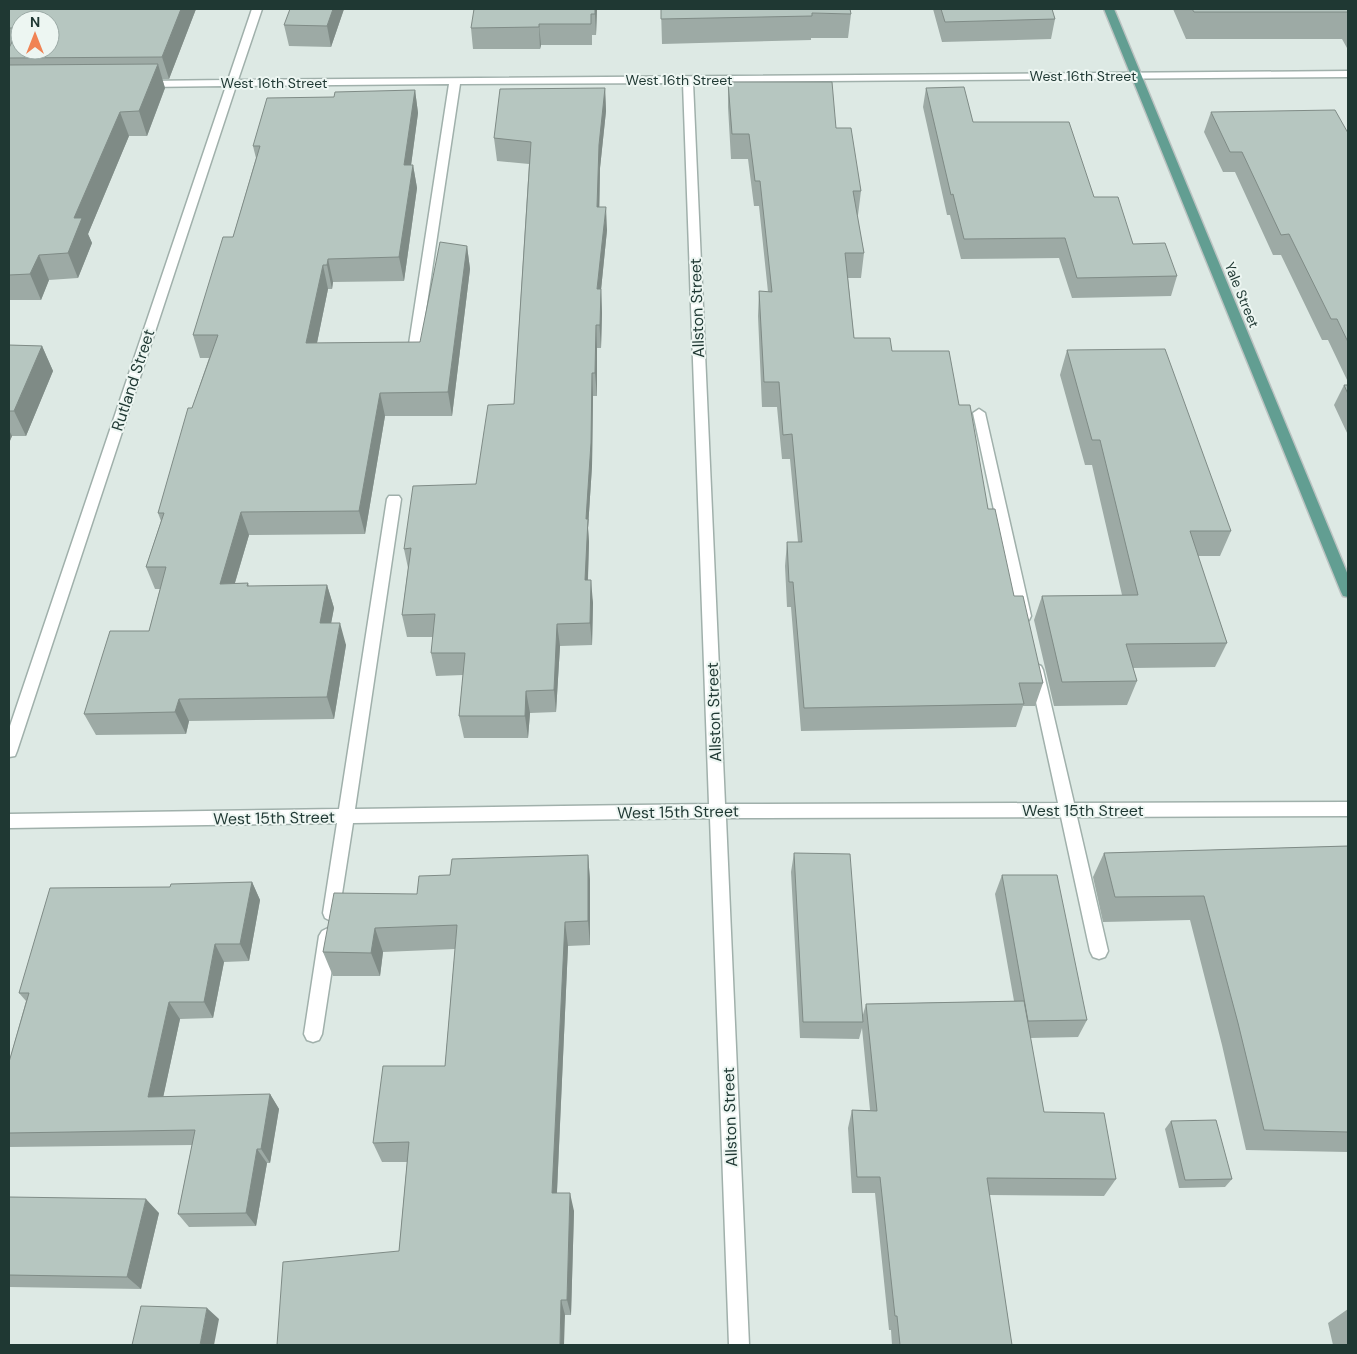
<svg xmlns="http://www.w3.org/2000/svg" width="1357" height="1354" font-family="'DM Sans',sans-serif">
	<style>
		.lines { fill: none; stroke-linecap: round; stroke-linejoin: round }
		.minor-casing { stroke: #a0b0ab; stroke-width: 3 }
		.major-casing { stroke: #bcc3c2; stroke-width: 3 }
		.minor { fill: #fff; fill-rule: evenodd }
		.major { fill: #629e92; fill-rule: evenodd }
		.wall { fill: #9daaa5 }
		.shaded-wall { fill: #7f8b86 }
		.building { fill: #b6c6c0; stroke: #7f8b86; fill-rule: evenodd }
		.labels { text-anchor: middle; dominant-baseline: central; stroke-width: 4; stroke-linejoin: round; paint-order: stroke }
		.far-street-label { font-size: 14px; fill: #1f3833; stroke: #edf6f2 }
		.street-label { font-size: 16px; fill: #1f3833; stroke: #edf6f2 }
	</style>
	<rect width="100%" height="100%" fill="#dde9e4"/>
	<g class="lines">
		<defs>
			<path id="minor" d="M252,9H262L238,80L1348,71V77L693,82L725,804L1058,803L1029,670L1031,666L1036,664L1041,666L1043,670L1074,803L1348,802V816L1077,817L1108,951L1105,957L1099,959L1093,957L1090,951L1061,817L726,818L749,1345H729L710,818L353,823L339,913L337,918L331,921L325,918L323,913L337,823L9,828V814L339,809L387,499L389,496H399L401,499L355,809L709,804L683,83L460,84L419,357L413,361L407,357L449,84L236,86L17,751L15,756L9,757V729L226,86L145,87L140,84L145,81L228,80Z
				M979,409L985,413L1031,616L1029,620L1024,622L1019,620L1017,616L973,413Z
				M328,928L334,931L337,936L322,1034L319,1040L313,1042L307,1040L304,1034L319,936L322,931Z"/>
			<path id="major" d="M1104,9H1114L1348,575V597L1343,596L1341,592Z"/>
		</defs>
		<!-- minor casing -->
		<use href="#minor" class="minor-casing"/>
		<!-- major casing -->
		<use href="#major" class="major-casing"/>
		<!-- minor -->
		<use href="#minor" class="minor"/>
		<!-- major -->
		<use href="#major" class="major"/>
	</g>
	<!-- wall -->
	<path class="wall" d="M9,9H196L169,79H162L165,88L147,136H129L88,234L92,243L78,278L49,280L41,300H9Z
		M344,9L331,47L289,46L284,25Z
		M597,9L596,35H592V45H541L540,49H473L471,28Z
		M661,9L851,14L848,38H811V40L662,44Z
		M933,9H1052L1055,19L1051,39L942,42Z
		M1173,9H1348V48H1347L1342,39H1186Z
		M728,82L836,128L861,191L858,215H857L864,253L861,278H848L854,338L892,351L959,405L988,509L1014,596L1043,683L1035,706H1023L1016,727L801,731L791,607H787L785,566L787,542H798L790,459H782L777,407H762L758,316L759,291L768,292L759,206H754L748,159H731L728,107Z
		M605,88L606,111L600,168L599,207L607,230L601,290L602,313L601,348H597V396H593L592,466L588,528L589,542L588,580L593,603L592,645L560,646L556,712L530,713L528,738H464L459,716L463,675L436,676L431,653L433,637H407L402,615L408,568L404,549L476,484L514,404L529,164L497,161L494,138Z
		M926,88L973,122L1094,197L1133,244L1177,276L1171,296L1072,298L1059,258L961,259L950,215H947L923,107Z
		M415,90L418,113L411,165H413L417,188L404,281L333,282L332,289H328L317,343L420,342L467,246L470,269L452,416H385L365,534L249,535L235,583H248L249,586L327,585L334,608L331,623L346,645L334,719L189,721L186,734L96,735L84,714L149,631L160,589H155L146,567L161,521L158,513L192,408L209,358H200L193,335L233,237L256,158L253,146L334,97Z
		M1211,112L1348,133V382L1328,340H1322L1281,255H1273L1235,172H1223L1204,132Z
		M9,345L42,346L53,371L26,436H12L9,443Z
		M1067,350L1231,531L1220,556H1198L1227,643L1215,667L1133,668L1137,681L1127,705L1054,706L1034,620L1042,596L1122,595L1092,465H1085L1060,375Z
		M1344,385H1348V435L1334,405Z
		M1348,846V1152L1246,1150L1222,1045L1190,920L1103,922L1093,877L1104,853Z
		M794,853L862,1018L866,1004L1014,1001L995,894L1002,875L1087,1020L1078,1037L1030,1038L1044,1112L1116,1179L1104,1196L989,1195L1012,1345H892L891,1330H889L875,1193H852L848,1128L852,1110H870L862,1028L859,1039L800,1038L791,872Z
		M588,855L590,880V945L568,946L557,1193L574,1211L571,1315H565L399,1251L407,1162H382L373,1143L445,1066L455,949L383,952L380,976H333L323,952L417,894L450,875Z
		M252,882L260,900L249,961L224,962L213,1018L180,1019L163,1097L270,1094L279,1109L270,1163H267L256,1226L189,1227L178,1214L192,1145L9,1147V1062L26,1001L19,993L170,887Z
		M1171,1121L1232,1179L1225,1187L1179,1188L1165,1129Z
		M9,1197L159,1213L141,1289L9,1287Z
		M1348,1309V1345H1333L1328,1323Z"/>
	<!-- shaded-wall -->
	<path class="shaded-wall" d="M181,9H196L169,79L162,57Z
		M333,9H344L331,47L327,26Z
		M595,9H597L596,35L595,14Z
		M539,24L541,45L540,49L539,27Z
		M158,64L165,88L147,136L139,111Z
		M605,88L606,111L600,168L599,230L597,207L599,145Z
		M415,90L418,113L408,188L404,165Z
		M120,112L129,136L88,234L92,243L78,278L68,253L74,218Z
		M413,165L417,188L404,281L399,257Z
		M606,207L607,230L601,290L602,313L601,348L597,289Z
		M467,246L470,269L452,416L448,392Z
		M39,255L49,280L41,300L30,274Z
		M328,259L333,282L332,289L327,265Z
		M323,265L328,289L312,367L306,343Z
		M596,325L597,348V396L595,373Z
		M42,346L53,371L26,436L14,411Z
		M592,373L593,396L592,466L588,528L589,542L587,603L585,580L586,519Z
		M380,393L385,416L365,534L359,511Z
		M9,430L12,436L9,443Z
		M241,512L249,535L228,606L220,584Z
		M591,580L593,603L592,645L590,623Z
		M327,585L334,608L327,645L320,623Z
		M340,623L346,645L334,719L327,697Z
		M557,624L560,646L556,712L554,690Z
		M526,691L530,713L528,738L525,716Z
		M179,699L189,721L186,734L175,712Z
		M588,855L590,880V945L588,921Z
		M252,882L260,900L249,961L240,944Z
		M565,922L568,946L556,1212L552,1193Z
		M375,928L383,952L380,976L371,953Z
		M215,944L224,962L213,1018L204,1002Z
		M169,1002L180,1019L160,1112L148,1097Z
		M270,1094L279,1109L270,1163L261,1149Z
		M257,1149L267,1163L256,1226L246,1213Z
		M570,1193L574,1211L571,1315L567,1300Z
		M146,1199L159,1213L141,1289L127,1277Z
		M561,1300L565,1315L564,1345H560Z
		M207,1308L219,1319L214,1345H200Z"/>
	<!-- building -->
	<path class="building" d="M9,9H181L162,57L9,58V48L19,28H9ZM20,20H50V50H20Z
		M290,9H333L327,26L284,25Z
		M474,9H595V14H591V24H539V27L471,28Z
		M661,9H850L851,14L812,13V16L661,19Z
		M941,9H1052L1055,19L945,22Z
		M1192,9H1348V12H1194Z
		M158,64L139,111L120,112L74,218H82L68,253L39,255L30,274L9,275V65Z
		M728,82H832L836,128H851L861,191H853L864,253H845L854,338H890L892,351H949L959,405H970L988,509H995L1014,596H1023L1043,683H1019L1024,704L804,708L793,582H789L787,542H802L792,434L783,435L779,382H764L759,291L772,292L760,181H755L749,134H732Z
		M964,87L973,122H1069L1094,197H1118L1133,244L1165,243L1177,276L1077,278L1065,238L964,239L953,194L951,195L926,88Z
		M605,88L599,145L597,207H606L597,289H601L600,325H596L595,373H592L591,443L586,519H588L585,580H591L590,623L557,624L554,690L526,691L525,716H459L465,653H431L435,614L402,615L411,548L404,549L413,486L476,484L488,405L514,404L531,142L494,138L500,89Z
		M415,90L404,165H413L399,257L328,259L327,265H323L306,343L420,342L440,242L467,246L448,392L380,393L359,511L241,512L220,584L248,583L247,586L327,585L320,623H340L327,697L179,699L175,712L84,714L110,631H149L166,567H146L164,513H158L188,408H192L218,335H193L223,237H233L260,146H253L267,98L334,97L335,92Z
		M1335,110L1348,133V342L1337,319H1331L1289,234L1281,235L1242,152H1230L1211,112Z
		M9,345L42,346L14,411H9Z
		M1165,349L1231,531H1190L1227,643L1126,644L1137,681L1062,682L1042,596L1138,595L1100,440H1092L1067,350Z
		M1344,385H1348V394Z
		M1348,846V1132L1264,1130L1238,1023L1204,896L1115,897L1104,853Z
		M794,853L850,854L863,1022H803Z
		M588,855V921L565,922L552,1193H570L567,1300H561L560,1345H277L283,1262L399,1251L409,1142L373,1143L383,1066H445L457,925L375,928L371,953L323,952L334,893L417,894L419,876L450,875L452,859Z
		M1002,875H1057L1087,1020L1028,1021Z
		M252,882L240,944H215L204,1002H169L148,1097L270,1094L261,1149H257L246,1213L178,1214L195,1130L9,1133V1062L29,993H19L50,888L170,887L171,884Z
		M1024,1001L1044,1112L1104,1113L1116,1179L987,1178L1012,1345H900L897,1316H895L880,1177H857L852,1110L877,1111L866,1004Z
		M1216,1120L1232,1179L1185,1180L1171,1121Z
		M9,1197L146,1199L127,1277L9,1275Z
		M141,1306L207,1308L200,1345H132Z"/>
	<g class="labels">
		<!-- far-street labels -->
		<g class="far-street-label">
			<text x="1083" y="76">West 16th Street</text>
			<text x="679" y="80">West 16th Street</text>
			<text x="274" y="83">West 16th Street</text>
			<text transform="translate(1242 295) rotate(68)">Yale Street</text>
		</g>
		<!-- street labels -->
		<g class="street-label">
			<text transform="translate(697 308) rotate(-92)">Allston Street</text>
			<text transform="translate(133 380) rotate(-72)">Rutland Street</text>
			<text transform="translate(714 712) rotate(-92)">Allston Street</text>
			<text x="1083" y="810">West 15th Street</text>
			<text transform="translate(678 812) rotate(-1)">West 15th Street</text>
			<text transform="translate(274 818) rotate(-1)">West 15th Street</text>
			<text transform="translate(730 1117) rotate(-92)">Allston Street</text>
		</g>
	</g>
	<!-- border -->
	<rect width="1357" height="1354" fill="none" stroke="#1f3833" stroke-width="20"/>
	<!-- north arrow -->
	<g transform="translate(35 35)"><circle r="24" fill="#edf6f2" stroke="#9baaa6"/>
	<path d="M0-4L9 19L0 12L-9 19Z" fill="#f08354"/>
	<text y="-8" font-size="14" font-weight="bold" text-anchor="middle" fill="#1f3833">N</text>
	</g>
</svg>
